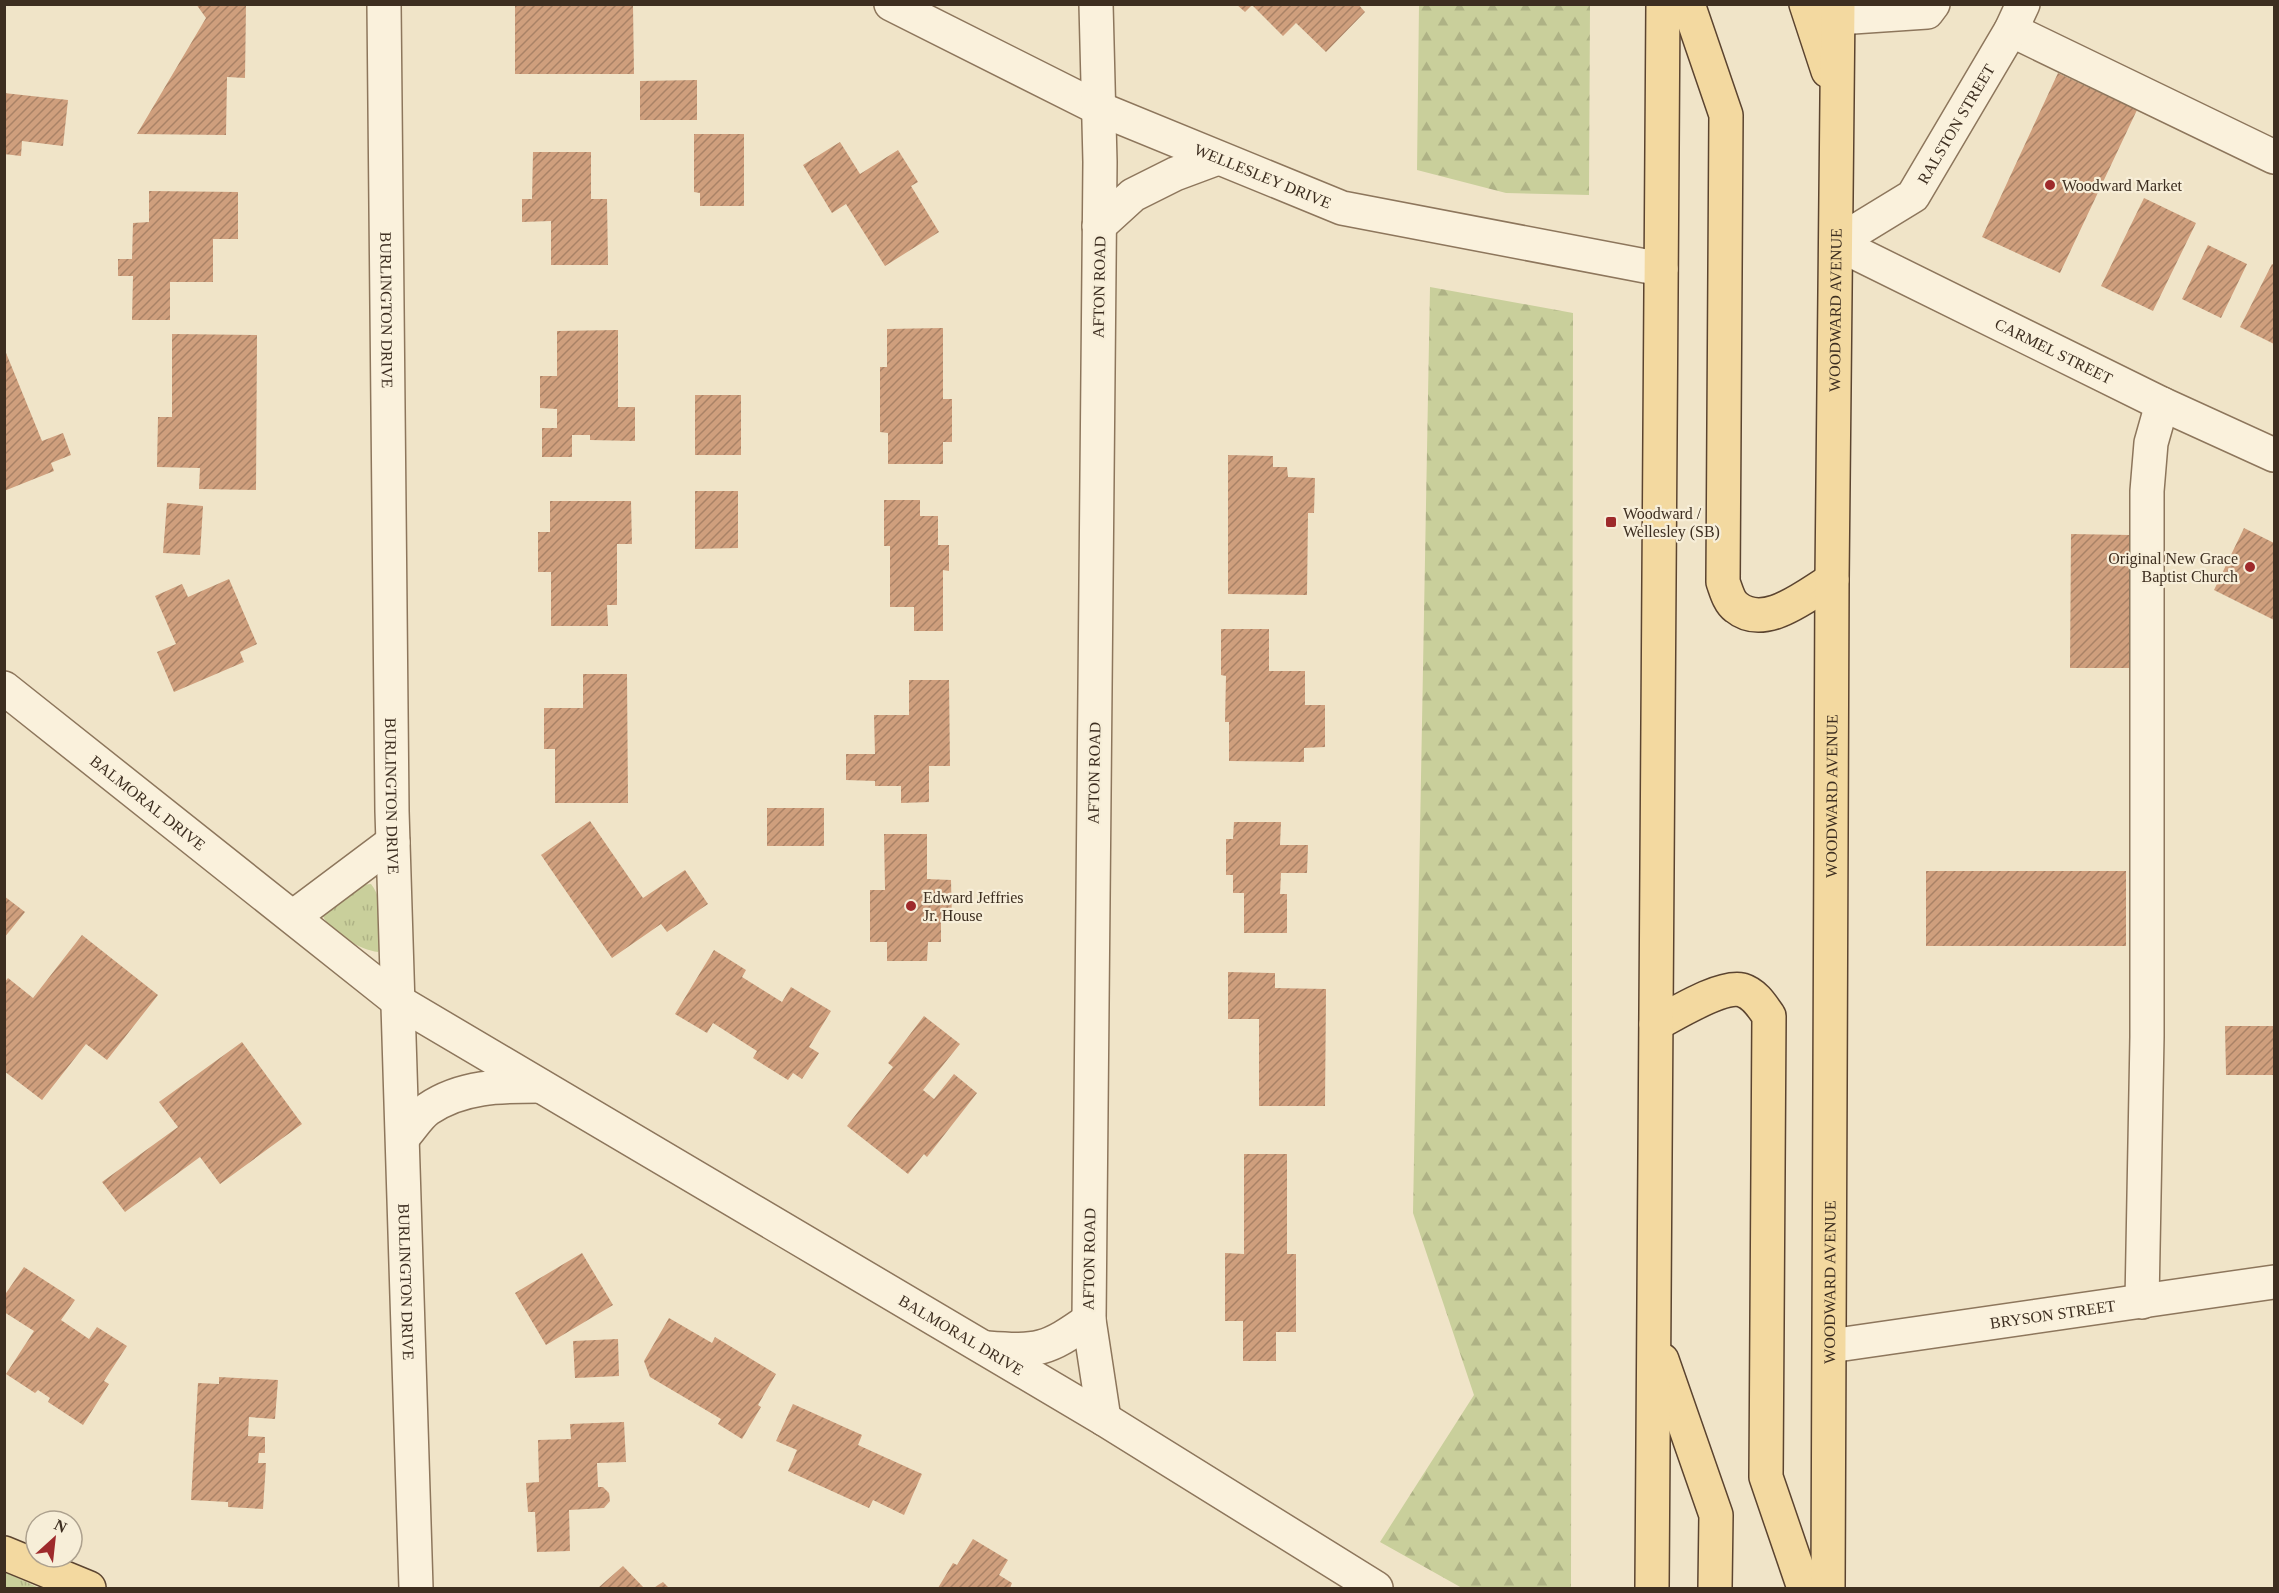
<svg xmlns="http://www.w3.org/2000/svg" width="2279" height="1593" font-family="Georgia,serif">
	<style>
		.grass { fill: url(#grass-tufts) }
		.forest { fill: url(#forest-firs) }
		.building { fill: url(#building-hatch) }
		.lines { fill: none; stroke-linecap: round; stroke-linejoin: round }
		.minor-casing { stroke: #8d765c; stroke-width: 36 }
		.major-casing { stroke: #5b4430; stroke-width: 36 }
		.minor { stroke: #faf1dc; stroke-width: 33 }
		.major { stroke: #f3d9a0; stroke-width: 33 }
		.poi-dot { fill: #9e2a2b; stroke: #f7eed8; stroke-width: 2 }
		.labels { text-anchor: middle; dominant-baseline: central; stroke-width: 4.5; stroke-linejoin: round; paint-order: stroke }
		.street-label { font-size: 16px; fill: #3d2e20; stroke: #f7eed8 }
		.poi-label { font-size: 16px; fill: #3d2e20; stroke: #f7eed8; text-anchor: start }
	</style>
	<defs>
		<pattern id="grass-tufts" width="24" height="20" patternUnits="userSpaceOnUse" patternTransform="scale(1.5)"><rect width="24" height="20" fill="#c9cf9b"/><path d="M3 7l-1-3M5 7V3M7 7l1-3M15 17l-1-3M17 17v-4M19 17l1-3" fill="none" stroke="#aeb285"/></pattern>
		<pattern id="forest-firs" width="22" height="20" patternUnits="userSpaceOnUse" patternTransform="scale(1.5)"><rect width="22" height="20" fill="#c9cf9b"/><path d="M5 1l3.5 6h-7zM16 11l3.5 6h-7z" fill="#aeb285"/></pattern>
		<pattern id="building-hatch" width="6" height="6" patternUnits="userSpaceOnUse" patternTransform="scale(1.5)"><rect width="6" height="6" fill="#cf9f7d"/><path d="M-1 1l2-2M0 6l6-6M5 7l2-2" fill="none" stroke="#a98266"/></pattern>
	</defs>
	<rect width="100%" height="100%" fill="#f0e4c8"/>
	<!-- grass -->
	<path class="grass" d="M371,884C383,898 386,935 378,952C361,950 330,933 323,916L361,885Z
		M4,1572H5L39,1588H5Z"/>
	<!-- forest -->
	<path class="forest" d="M1419,5H1590L1589,195L1506,193L1417,170Z
		M1430,287L1573,313L1571,1588H1462L1380,1542L1474,1395L1413,1213Z"/>
	<!-- building -->
	<path class="building" d="M196,4H246L245,78L227,77L226,135L137,134L206,18Z
		M553,4L633,6L634,74H515V6Z
		M1236,4H1358L1365,12L1326,52L1296,23L1283,36L1252,5L1245,12Z
		M2058,73L2137,110L2060,273L1982,237Z
		M697,80V120H640V81Z
		M4,93L68,100L63,146L22,141L21,156L4,154Z
		M694,134H744V206H700V193L694,192Z
		M840,142L860,174L898,150L918,182L911,186L939,232L885,266L846,204L832,213L803,165Z
		M533,152H591V199H607L608,265H551V221L522,222V199H532Z
		M149,191L238,192V239H213V282H170V320H132L133,276H118V259H132L133,223L149,222Z
		M2144,198L2196,223L2153,311L2101,286Z
		M2208,245L2247,264L2221,318L2182,299Z
		M2272,264L2274,265V344L2240,327Z
		M943,328V399H952V442H943V464H888V433L880,432V367H887V329Z
		M618,330V407H635V441L590,440V435H572V457H542V428H557V409L540,408V376H557V331Z
		M172,334L257,335L256,490L199,489L200,468L157,467L158,417H172Z
		M4,348L42,441L63,433L71,455L51,463L54,471L4,491Z
		M695,395H741V455H695Z
		M1228,455L1273,456V467H1287L1288,477L1315,478L1314,513H1308L1307,595L1228,594Z
		M695,491H738V548L695,549Z
		M884,500H920V516H938V545H949V571L943,570V631H914V607H890V546H884Z
		M550,501H631L632,544H617V605H607L608,626H551V572H538V532H550Z
		M167,503L203,506L200,555L163,553Z
		M2244,528L2274,543V620L2214,590Z
		M2071,534L2130,535L2129,668H2070Z
		M229,579L257,644L240,652L244,662L174,692L157,652L176,644L155,596L182,584L188,597Z
		M1221,629H1269V671H1305V705H1325V747L1304,748V762L1229,761V722H1225L1226,676L1221,675Z
		M583,674H627L628,803H555V749H544V708H583Z
		M909,680H949L950,766H929V802L901,803V786H875V781L846,780V754H875L874,715H909Z
		M767,808H824V846H767Z
		M590,821L643,898L685,870L708,904L667,932L661,924L612,958L541,855Z
		M1234,822H1281L1280,845H1308L1307,873H1281L1280,894H1287V933H1244V893H1233V875H1226V839H1233Z
		M884,834H927V879L951,880L952,922L941,921V942H928L927,961H887V942H870V890H885Z
		M1926,871H2126V946H1926Z
		M4,896L25,912L4,938Z
		M82,935L158,995L107,1060L86,1044L42,1100L4,1071V983L8,978L33,998Z
		M714,950L746,970L742,977L782,1002L791,987L831,1011L809,1047L819,1053L802,1079L793,1073L788,1080L753,1058L757,1051L713,1023L707,1033L675,1014Z
		M1228,972L1275,973V988L1326,989L1325,1106H1259V1019H1228Z
		M924,1016L960,1044L923,1090L934,1099L954,1074L977,1093L927,1157L924,1154L908,1174L847,1126L893,1067L888,1063Z
		M2225,1026H2274V1075H2226Z
		M242,1042L302,1124L220,1184L200,1157L125,1212L102,1182L178,1127L159,1102Z
		M1244,1154H1287V1254H1296V1332H1276V1361H1243V1321H1225V1253L1244,1254Z
		M582,1253L613,1305L546,1345L515,1293Z
		M24,1267L75,1300L61,1320L89,1339L97,1327L127,1346L104,1381L109,1384L83,1425L48,1402L50,1398L38,1390L35,1393L6,1374L34,1331L4,1312V1296Z
		M669,1318L712,1343L715,1337L776,1374L758,1405L761,1407L742,1439L718,1424L721,1419L650,1377L644,1361Z
		M618,1339L619,1376L575,1378L573,1341Z
		M219,1377L278,1380L275,1419L249,1417L248,1436L265,1437V1453H259L258,1463H266L263,1509L228,1507V1502L191,1500L198,1383L219,1384Z
		M793,1404L862,1435L858,1445L922,1474L904,1515L873,1500L869,1508L788,1471L797,1450L776,1441Z
		M624,1422L626,1462L597,1463L598,1487H603L609,1493L610,1501L604,1508L569,1510L570,1551L537,1552L535,1512H528L526,1483L539,1482L538,1440L571,1439L570,1424Z
		M973,1539L1008,1560L999,1575L1012,1583L1010,1588H938L953,1563L957,1565Z
		M623,1566L644,1588H598Z
		M663,1582L669,1588H654L658,1585Z"/>
	<g class="lines">
		<defs>
			<g id="minor">
				<path id="s1" d="M384,4L392,811L416,1588"/>
				<path id="s2" d="M891,4L1100,109L1342,208L1661,269"/>
				<path d="M1096,4L1100,162L1089,1320L1104,1419"/>
				<path d="M1838,18L1927,12L1933,4"/>
				<path d="M2011,30L2274,157"/>
				<path d="M1099,226L1133,195L1175,174L1218,158"/>
				<path id="s3" d="M1836,243L2162,404L2274,455"/>
				<path id="s4" d="M1836,243L1913,196L2011,30L2023,4"/>
				<path id="s5" d="M4,688L399,1002L1104,1419L1376,1588"/>
				<path d="M293,917L393,842"/>
				<path d="M403,1137C411,1129 418,1116 428,1109C462,1086 500,1086 540,1086"/>
				<path d="M2142,1302L2147,1037V491L2151,443L2162,404"/>
				<path id="s6" d="M1830,1346L2274,1282"/>
				<path d="M987,1348C1038,1352 1047,1350 1089,1320"/>
			</g>
			<g id="major">
				<path d="M1688,4L1726,115L1723,582C1726,590 1729,602 1736,607C1765,631 1806,595 1832,580"/>
				<path d="M1806,4L1828,71"/>
				<path d="M1656,1024C1675,1014 1721,985 1742,990C1755,994 1762,1006 1769,1016L1766,1477L1804,1588"/>
				<path d="M1662,1360L1716,1515L1715,1588"/>
				<path d="M4,1553L89,1588"/>
				<path d="M1652,1588L1663,4"/>
				<path id="s7" d="M1828,1588L1832,580L1838,4"/>
			</g>
		</defs>
		<!-- minor casing -->
		<use href="#minor" class="minor-casing"/>
		<!-- major casing -->
		<use href="#major" class="major-casing"/>
		<!-- minor -->
		<use href="#minor" class="minor"/>
		<!-- major -->
		<use href="#major" class="major"/>
	</g>
	<!-- markers -->
	<g class="poi-dot">
		<circle cx="2050" cy="185" r="6"/>
		<rect x="1605" y="516" width="12" height="12" rx="3"/>
		<circle cx="2250" cy="567" r="6"/>
		<circle cx="911" cy="906" r="6"/>
	</g>
	<g class="labels">
		<!-- street labels -->
		<g class="street-label">
			<text stroke="none"><textPath href="#s4" startOffset="174">RALSTON STREET</textPath></text>
			<text stroke="none"><textPath href="#s2" startOffset="410">WELLESLEY DRIVE</textPath></text>
			<text transform="translate(1099 287) rotate(-89)">AFTON ROAD</text>
			<text stroke="none"><textPath href="#s1" startOffset="306">BURLINGTON DRIVE</textPath></text>
			<text stroke="none"><textPath href="#s7" startOffset="1278">WOODWARD AVENUE</textPath></text>
			<text stroke="none"><textPath href="#s3" startOffset="243">CARMEL STREET</textPath></text>
			<text transform="translate(1094 773) rotate(-89)">AFTON ROAD</text>
			<text stroke="none"><textPath href="#s7" startOffset="792">WOODWARD AVENUE</textPath></text>
			<text stroke="none"><textPath href="#s1" startOffset="792">BURLINGTON DRIVE</textPath></text>
			<text stroke="none"><textPath href="#s5" startOffset="184">BALMORAL DRIVE</textPath></text>
			<text transform="translate(1089 1259) rotate(-89)">AFTON ROAD</text>
			<text stroke="none"><textPath href="#s1" startOffset="1278">BURLINGTON DRIVE</textPath></text>
			<text stroke="none"><textPath href="#s7" startOffset="306">WOODWARD AVENUE</textPath></text>
			<text stroke="none"><textPath href="#s6" startOffset="225">BRYSON STREET</textPath></text>
			<text stroke="none"><textPath href="#s5" startOffset="1158">BALMORAL DRIVE</textPath></text>
		</g>
		<!-- poi labels -->
		<g class="poi-label">
			<text x="2062" y="185">Woodward Market</text>
			<text x="1623" y="513">Woodward /<tspan x="1623" dy="18">Wellesley (SB)</tspan></text>
			<text x="2238" y="558" text-anchor="end">Original New Grace<tspan x="2238" dy="18">Baptist Church</tspan></text>
			<text x="923" y="897">Edward Jeffries<tspan x="923" dy="18">Jr. House</tspan></text>
		</g>
	</g>
	<!-- border -->
	<rect width="2279" height="1593" fill="none" stroke="#3d2e20" stroke-width="12"/>
	<!-- north arrow -->
	<g transform="translate(54 1539) rotate(27)"><circle r="28" fill="#f7eed8" stroke="#ada18e" stroke-width="1.5"/>
	<path d="M0-4.5L10 22L0 15L-10 22Z" fill="#9e2a2b"/>
	<text y="-9" font-size="16" font-weight="bold" text-anchor="middle" fill="#3d2e20">N</text>
	</g>
</svg>
